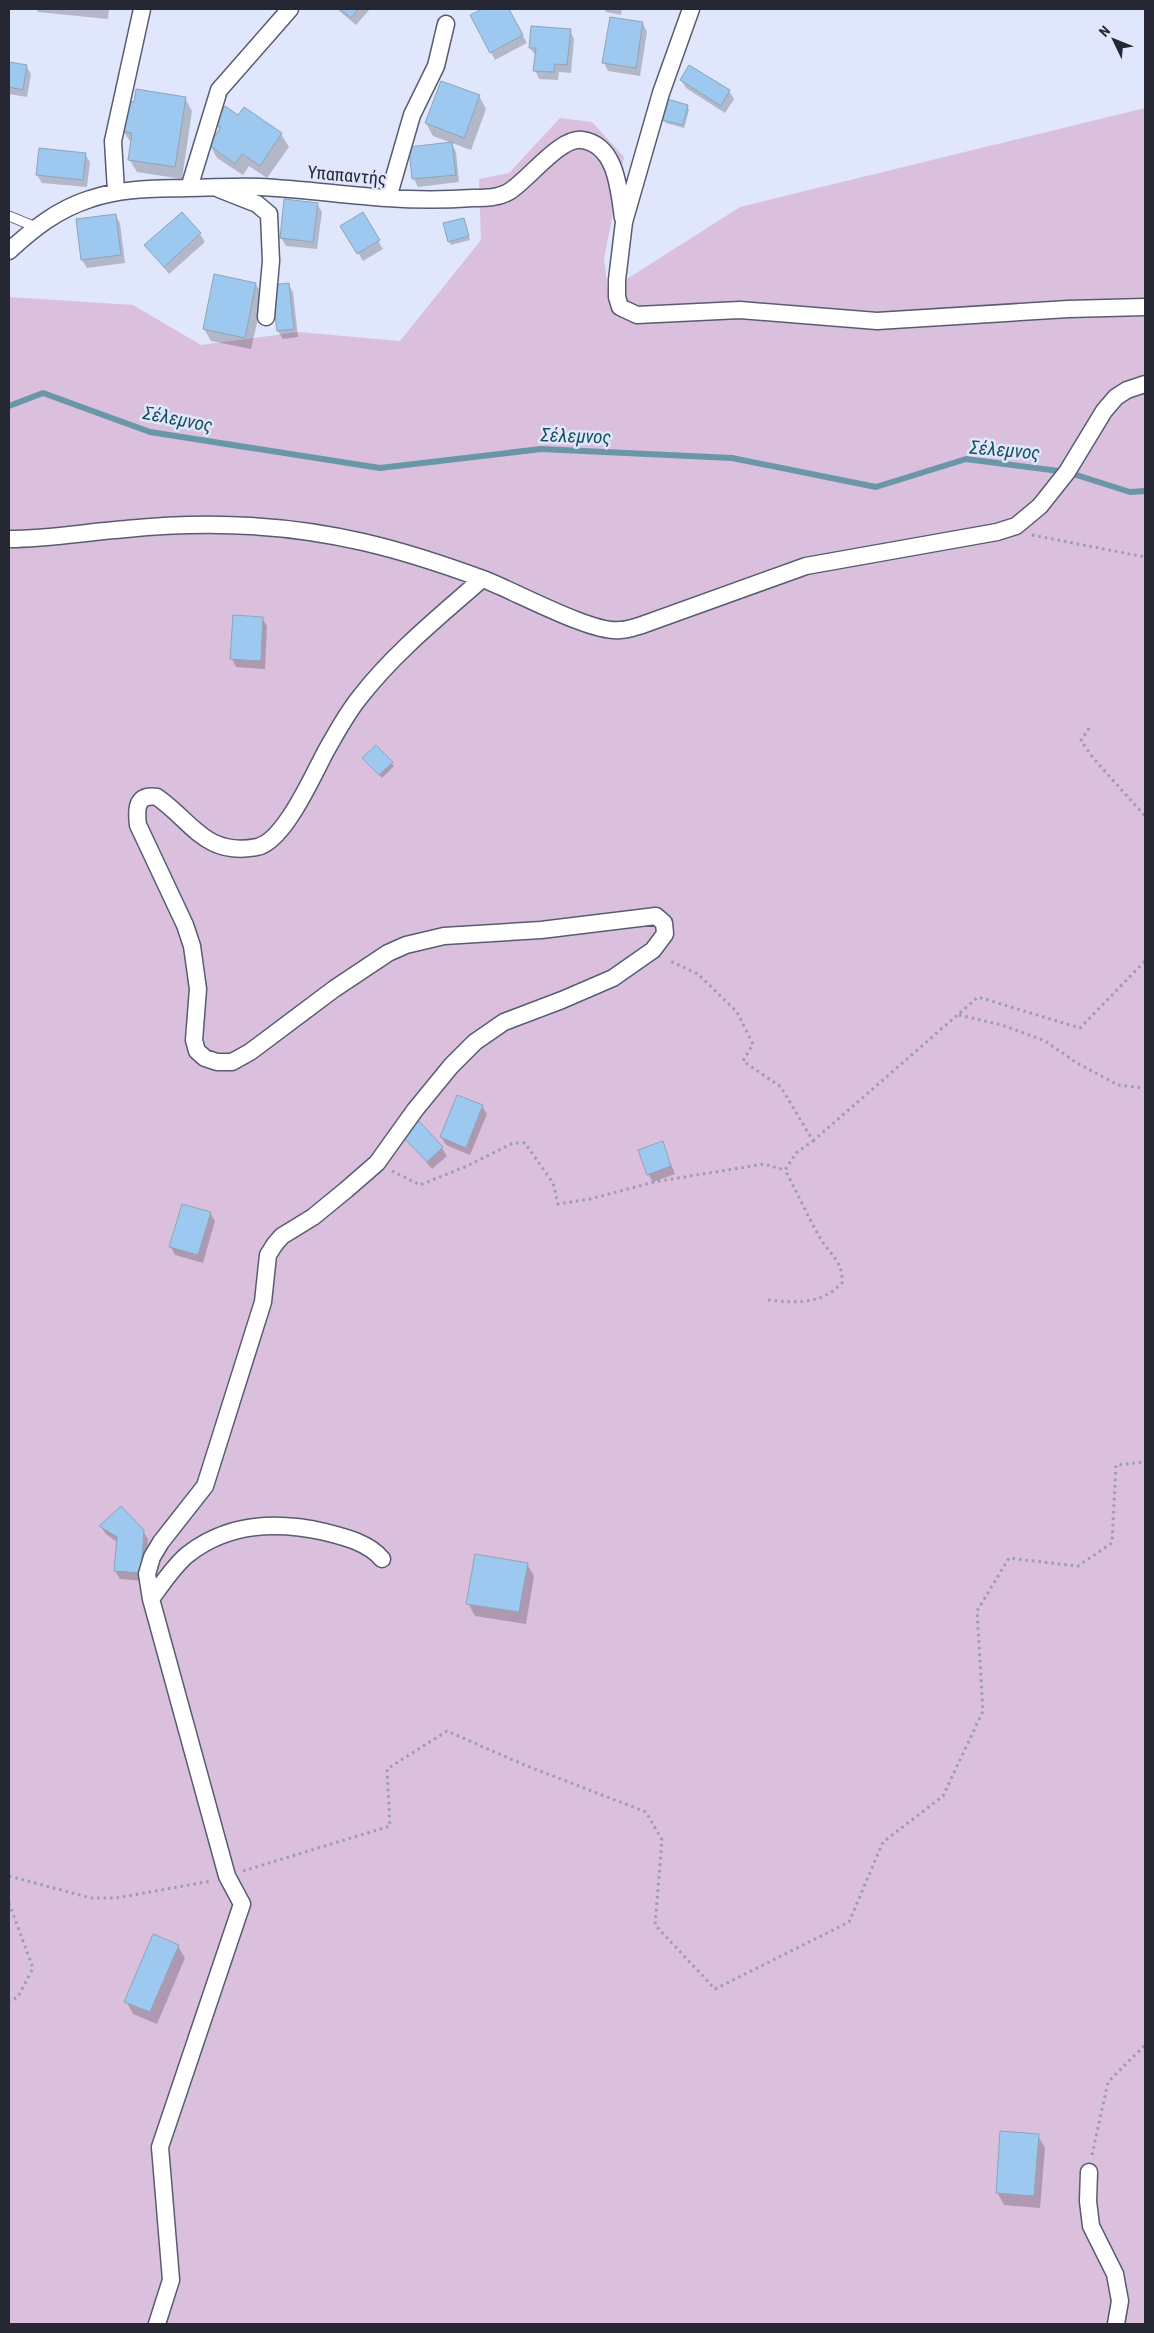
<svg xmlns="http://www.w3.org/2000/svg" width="1154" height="2333" font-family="'Roboto Condensed',sans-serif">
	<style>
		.green { fill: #dac0dd }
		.shadow { fill: #0003 }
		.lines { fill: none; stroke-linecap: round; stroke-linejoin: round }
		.stream { stroke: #6997a8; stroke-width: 6 }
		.building { fill: #9dc8ef; stroke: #8fa4b8 }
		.service-casing { stroke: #565d73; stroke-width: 11 }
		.minor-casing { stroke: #565d73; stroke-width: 19 }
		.path { stroke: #999eaf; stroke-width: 3; stroke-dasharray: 2.5 4; stroke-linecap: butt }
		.service { stroke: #fff; stroke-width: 9 }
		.minor { stroke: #fff; stroke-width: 16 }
		.labels { text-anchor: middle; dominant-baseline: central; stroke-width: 5; stroke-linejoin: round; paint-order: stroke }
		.street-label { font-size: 18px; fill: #252832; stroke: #e0e6fc }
		.water-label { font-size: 19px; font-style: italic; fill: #174e5d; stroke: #e0e6fc }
	</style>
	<rect width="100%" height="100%" fill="#e0e6fc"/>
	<!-- green -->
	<path class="green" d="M1145,108V2324H9V297L133,305L201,345L298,332L400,341L481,240L479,179L509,173L560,118L592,122L624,157L604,259L608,291L740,207Z"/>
	<!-- shadow -->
	<path class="shadow" d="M36,9H109L108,19L38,12Z
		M337,9H370L356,25Z
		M485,9H508L527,43L495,60L472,16Z
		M604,9H622L621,15L606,12Z
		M643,24L647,32L640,76L608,71L604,63Z
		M570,30L574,39L571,73L559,72L558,80L539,79L535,70L536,56L530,48Z
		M9,63L26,66L31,74L27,97L9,94Z
		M690,67L729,91L734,99L725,113L686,88L681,80Z
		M479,96L486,109L471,150L433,136L426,123Z
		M185,98L192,111L182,179L137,172L129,159L132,144L123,131Z
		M687,106L689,110L684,128L666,123L663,119Z
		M244,108L281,134L289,147L267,178L249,166L243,175L217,158L210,145L220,131L215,122L238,117Z
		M452,144L456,152L459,182L418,187L414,179Z
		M85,154L90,162L87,187L42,183L37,175Z
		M317,204L322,212L317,249L286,246L281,238Z
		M362,214L383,249L363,261L342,226Z
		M115,215L120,223L125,263L87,268L82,260Z
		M464,219L470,240L451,245L449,241Z
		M200,234L205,242L169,274L146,246Z
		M256,284L263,297L251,349L211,341L204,329Z
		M288,284L293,292L298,337L283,339L278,331Z
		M262,618L267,626L265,669L236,667L232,659Z
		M364,759L392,763L394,766L382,778Z
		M482,1106L487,1114L470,1155L446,1145L441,1137Z
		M404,1136L442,1148L447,1156L432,1169Z
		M662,1143L675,1174L653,1182L648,1174Z
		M210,1213L215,1221L203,1263L175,1255L171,1247Z
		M101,1527L143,1531L148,1539L145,1581L120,1579L115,1571L117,1542L106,1534Z
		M527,1564L534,1576L526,1624L475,1616L468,1603Z
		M178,1946L185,1958L157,2024L133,2014L126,2001Z
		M1038,2136L1045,2148L1040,2208L1004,2205L997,2192Z"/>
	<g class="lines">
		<!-- stream -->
		<path class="stream" d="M9,406L43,393L150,432L380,468L541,449L732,458L876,487L966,459L1067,472L1130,492L1145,491"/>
	</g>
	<!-- building -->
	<path class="building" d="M340,9H358L351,18Z
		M482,9H509L523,35L490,53L470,15Z
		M610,17L643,22L636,68L602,63Z
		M531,26L571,29L567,65L555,64L554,72L533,71L536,48H529Z
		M9,62L27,65L23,90L9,87Z
		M689,65L730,90L721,106L680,80Z
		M441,81L480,95L464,138L425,123Z
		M136,89L186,97L175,167L128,160L132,133L122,131L127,101L134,102Z
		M667,99L688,105L683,125L662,120Z
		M225,106L238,115L244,107L282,133L260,166L242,154L235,164L209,145L221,127L214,122Z
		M452,142L456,175L412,179L409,147Z
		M39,148L86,153L83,180L36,175Z
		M284,199L318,203L313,242L280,238Z
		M182,212L201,233L164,267L144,245Z
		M363,212L380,240L357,254L340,226Z
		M116,214L121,255L81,260L76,219Z
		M464,218L469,236L448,242L443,223Z
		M214,274L256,283L245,338L203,329Z
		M289,283L294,329L277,331L271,285Z
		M233,615L263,617L261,661L230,659Z
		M376,745L393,762L379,775L362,758Z
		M457,1095L483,1105L466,1148L440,1137Z
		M419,1121L443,1147L427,1162L402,1136Z
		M663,1141L671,1166L647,1175L638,1150Z
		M182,1204L211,1212L198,1255L169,1247Z
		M121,1506L144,1530L141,1573L114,1571L117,1537L99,1526Z
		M475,1554L528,1563L519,1612L466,1604Z
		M153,1934L179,1945L150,2012L124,2002Z
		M1000,2131L1039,2134L1034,2196L996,2193Z"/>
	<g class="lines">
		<defs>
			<path id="service" d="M9,216L36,227"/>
			<path id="minor" d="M691,9L661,93L624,222L617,280V297L620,307L637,315L740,310L877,321L1068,309L1145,307
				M189,188L219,90L290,9
				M219,189L257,204L269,214L271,261L266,317
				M116,191L113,141L142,9
				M388,198L412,115L436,66L446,24
				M9,251C33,229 58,209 90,199C122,188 154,189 187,188C211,188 235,186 259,187C302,189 344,195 387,198C416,200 444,200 473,198C486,198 499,198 510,191C529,179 560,137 582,140C617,145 619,191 623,218
				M9,539C48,539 87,532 126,529C205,521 286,524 363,542C402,551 445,565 483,579C513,590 592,634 620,630C628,630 635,627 642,625L806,566L997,532L1016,526L1040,506L1067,472L1104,411L1116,397L1127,390L1145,384
				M151,1599C162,1584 173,1567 187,1555C227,1523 277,1521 325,1532C345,1537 369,1543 382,1559
				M1089,2172L1088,2201L1091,2226L1115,2274L1120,2301L1116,2324
				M157,2324L171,2280L160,2147L242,1904L227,1876L151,1599L147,1574L152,1557L161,1542L205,1486L263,1302L268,1255L275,1244L282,1236L313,1217L346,1190L377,1163L415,1110L451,1066L475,1042L504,1022L562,1000L613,978L653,950L665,934L664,923L656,916L541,930L444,936L406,945L388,953L334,989L250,1052L232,1062H217L205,1058L197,1051L194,1040L198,989L192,946L185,925L138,825C136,809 136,794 157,797C192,821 205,857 257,847C284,842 313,775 326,751C336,733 347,713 360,697C395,652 440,616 482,579"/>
		</defs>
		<!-- service casing -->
		<use href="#service" class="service-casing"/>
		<!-- minor casing -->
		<use href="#minor" class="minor-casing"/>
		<!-- path -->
		<path class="path" d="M1032,535L1145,557
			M1089,728L1081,741L1094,759L1145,816
			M959,1015L1002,1025L1045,1041L1077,1063L1118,1085L1145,1088
			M813,1141L978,997L1080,1028L1145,961
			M392,1171L420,1185L467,1166L513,1143H525L553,1183L558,1204L590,1199L654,1182L764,1164L785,1170L796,1153L813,1141L781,1087L743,1061L753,1044L737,1012L698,974L668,960
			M768,1300C796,1303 821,1305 842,1283C844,1261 828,1253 819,1236C807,1215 797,1192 785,1170
			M243,1871L390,1826L387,1769L447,1731L522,1764L646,1812L662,1840L655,1925L715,1989L849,1922L883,1842L943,1796L983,1711L977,1611L1009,1558L1078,1566L1112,1543L1116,1465L1145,1462
			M9,1876L91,1898H116L211,1881
			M9,1903L33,1968L18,1997L9,2001
			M1092,2155L1108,2082L1145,2045"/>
		<!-- service -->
		<use href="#service" class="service"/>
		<!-- minor -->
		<use href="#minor" class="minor"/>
	</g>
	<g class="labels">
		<!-- street labels -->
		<g class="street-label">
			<text transform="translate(347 175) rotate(5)">Υπαπαντής</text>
		</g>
		<!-- water labels -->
		<g class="water-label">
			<text transform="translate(178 419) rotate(11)">Σέλεμνος</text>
			<text transform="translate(576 436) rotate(2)">Σέλεμνος</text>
			<text transform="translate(1005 450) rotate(5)">Σέλεμνος</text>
		</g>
	</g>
	<!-- border -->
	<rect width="1154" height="2333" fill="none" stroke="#252832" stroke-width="20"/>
	<!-- north arrow -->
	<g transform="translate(1114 40) rotate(313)" stroke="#e0e6fc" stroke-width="4" paint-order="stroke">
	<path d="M0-4L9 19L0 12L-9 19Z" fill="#252832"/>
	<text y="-8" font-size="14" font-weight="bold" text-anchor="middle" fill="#252832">N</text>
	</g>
</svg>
